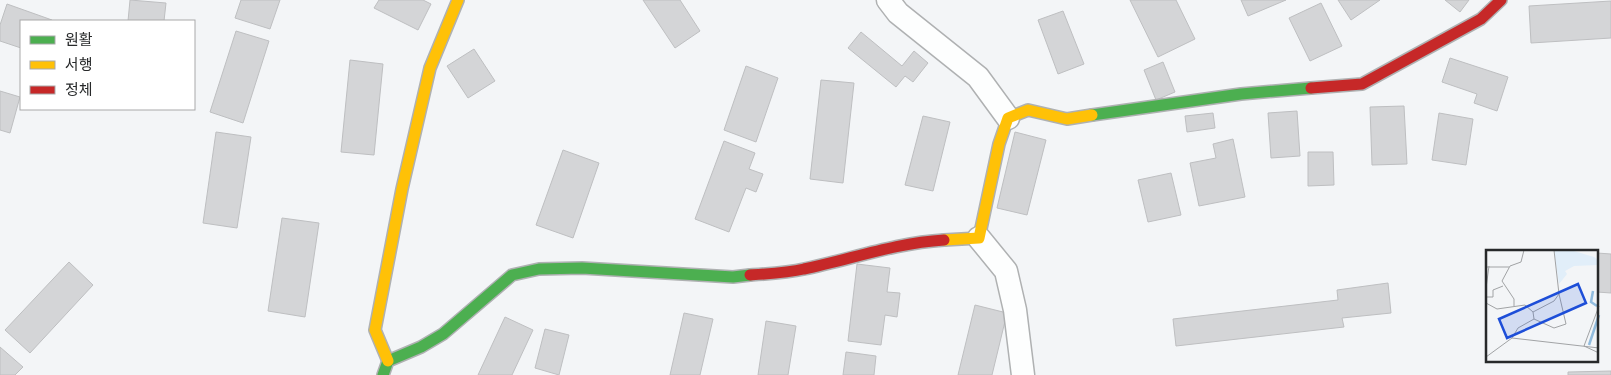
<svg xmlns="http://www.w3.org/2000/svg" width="1611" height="375" font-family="'Work Sans','Noto Sans KR',sans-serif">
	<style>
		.building { fill: #d4d5d7; stroke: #bebfc1 }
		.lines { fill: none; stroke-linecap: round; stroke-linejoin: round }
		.street-casing { stroke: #afb1b2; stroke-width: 25 }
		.fast-casing { stroke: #afb1b2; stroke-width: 14 }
		.slow-casing { stroke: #afb1b2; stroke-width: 14 }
		.jam-casing { stroke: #afb1b2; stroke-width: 14 }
		.street { stroke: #fdfefe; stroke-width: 22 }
		.fast { stroke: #4caf50; stroke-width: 11 }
		.slow { stroke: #ffc107; stroke-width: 11 }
		.jam { stroke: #c62828; stroke-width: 11 }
		.inset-river { fill: none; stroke: #91bcde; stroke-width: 2.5 }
		.inset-road { fill: none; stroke: #a1a3a5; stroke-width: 1 }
		.view { fill: #1d4ed8; fill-opacity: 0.15; stroke: #1d4ed8; stroke-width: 2.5 }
		.inset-edge { fill: none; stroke: #27292a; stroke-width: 2.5 }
	</style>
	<rect width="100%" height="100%" fill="#f3f5f7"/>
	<!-- building -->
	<path class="building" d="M130,0L166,3L164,21H128Z
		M241,0H280L270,29L235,18Z
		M379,0H423L431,4L418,30L374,8Z
		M643,0H680L700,31L675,48Z
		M1130,0H1176L1195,39L1158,57Z
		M1241,0H1286L1248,16Z
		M1338,0H1380L1351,20Z
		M1445,0H1469L1460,12Z
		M1611,1V38L1531,43L1529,6Z
		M1321,3L1342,46L1310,61L1289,18Z
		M7,4L52,20V21H21V48L0,41V25Z
		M1063,11L1084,64L1058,74L1038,20Z
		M236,31L269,41L243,123L210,112Z
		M861,32L902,66L914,51L928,63L913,82L905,76L896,87L848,48Z
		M474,49L495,81L468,98L447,66Z
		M1450,58L1508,77L1497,111L1474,103L1477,94L1442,82Z
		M350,60L383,64L374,155L341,152Z
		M1163,62L1175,92L1156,100L1144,70Z
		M746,66L778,78L756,142L724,130Z
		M821,80L854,83L843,183L810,179Z
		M0,91L20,97L10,133L0,130Z
		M1404,106L1407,164L1372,165L1370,107Z
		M1297,111L1300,156L1271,158L1268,113Z
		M1213,113L1215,128L1187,132L1185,116Z
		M1439,113L1473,119L1466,165L1432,160Z
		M923,116L950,122L933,191L905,185Z
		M216,132L251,137L237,228L203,223Z
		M1015,132L1046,140L1027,215L997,208Z
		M1233,139L1245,197L1199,206L1190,163L1216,158L1213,144Z
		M724,141L755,153L749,169L763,174L756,192L746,188L729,232L695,219Z
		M563,150L599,163L573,238L536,225Z
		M1308,152H1333L1334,185L1308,186Z
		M1171,173L1181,215L1148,222L1138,180Z
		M282,218L319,223L305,317L268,311Z
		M1597,253L1611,254V293L1597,292Z
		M69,262L93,285L30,353L5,330Z
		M857,264L890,268L887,292L900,293L897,317L885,315L881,345L848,341Z
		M1388,283L1391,313L1342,318L1344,327L1176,346L1173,319L1338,300L1337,290Z
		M975,305L1007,313L992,375H958Z
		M684,313L713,319L700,375H670Z
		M505,317L533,330L512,375H478Z
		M766,321L796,326L788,375H758Z
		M545,329L569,335L559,375L535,368Z
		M0,347L23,367L15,375H0Z
		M846,352L876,356L874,375H843Z
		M1611,371V375H1568V372Z"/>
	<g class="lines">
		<defs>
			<path id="street" d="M888,0L898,13L978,77L1008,118
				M979,238L1006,271L1015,310L1023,375"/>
			<path id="fast" d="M1092,115L1241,94L1311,88
				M383,375L388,361L421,347L443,334L512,275L539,269L582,268L733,277L750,275"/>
			<path id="slow" d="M944,240L979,238L999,144L1008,118L1028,110L1067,119L1092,115
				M388,361L375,330L402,189L430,68L458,0"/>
			<path id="jam" d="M1311,88L1362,84L1481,19L1501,0
				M750,275C767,274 787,273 804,269C852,259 895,243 944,240"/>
		</defs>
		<!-- street casing -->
		<use href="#street" class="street-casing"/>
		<!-- fast casing -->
		<use href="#fast" class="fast-casing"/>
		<!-- slow casing -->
		<use href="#slow" class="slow-casing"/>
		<!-- jam casing -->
		<use href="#jam" class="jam-casing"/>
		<!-- street -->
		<use href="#street" class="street"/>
		<!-- fast -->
		<use href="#fast" class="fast"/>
		<!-- slow -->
		<use href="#slow" class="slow"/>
		<!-- jam -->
		<use href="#jam" class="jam"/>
	</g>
	<!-- overview -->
	<g transform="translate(1486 250)">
		<rect width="112" height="112" fill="#f3f5f7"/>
		<path d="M68,0L88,1L108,7L112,10V15L88,16L79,21L81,24L73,34Z" fill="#e1eef9"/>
		<path class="inset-river" d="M107,41L105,52L111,56M103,95L113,65"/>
		<path class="inset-road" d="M0,17H23M0,38L3,16M0,47H7V40L17,36M0,53L11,59L39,55L47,62M28,56V49L16,31L24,16L35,12L38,0M113,56L98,96L113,103M48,69L68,78L80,74L73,44M26,88L32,78L48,69L47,62L68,51L73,44L68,0M0,107L26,88L113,98"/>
		<path class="view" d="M92,34L100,53L21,88L13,69Z"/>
		<rect width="112" height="112" class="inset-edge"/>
	</g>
	<!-- legend -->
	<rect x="20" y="20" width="175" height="90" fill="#ffffff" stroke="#a9a9aa"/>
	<rect x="30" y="36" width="25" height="8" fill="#4caf50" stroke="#a9a9aa"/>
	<text x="65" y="45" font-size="15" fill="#27292a">원활</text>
	<rect x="30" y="61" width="25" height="8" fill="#ffc107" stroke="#a9a9aa"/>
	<text x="65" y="70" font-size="15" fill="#27292a">서행</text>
	<rect x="30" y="86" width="25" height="8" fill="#c62828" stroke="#a9a9aa"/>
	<text x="65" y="95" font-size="15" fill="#27292a">정체</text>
</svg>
